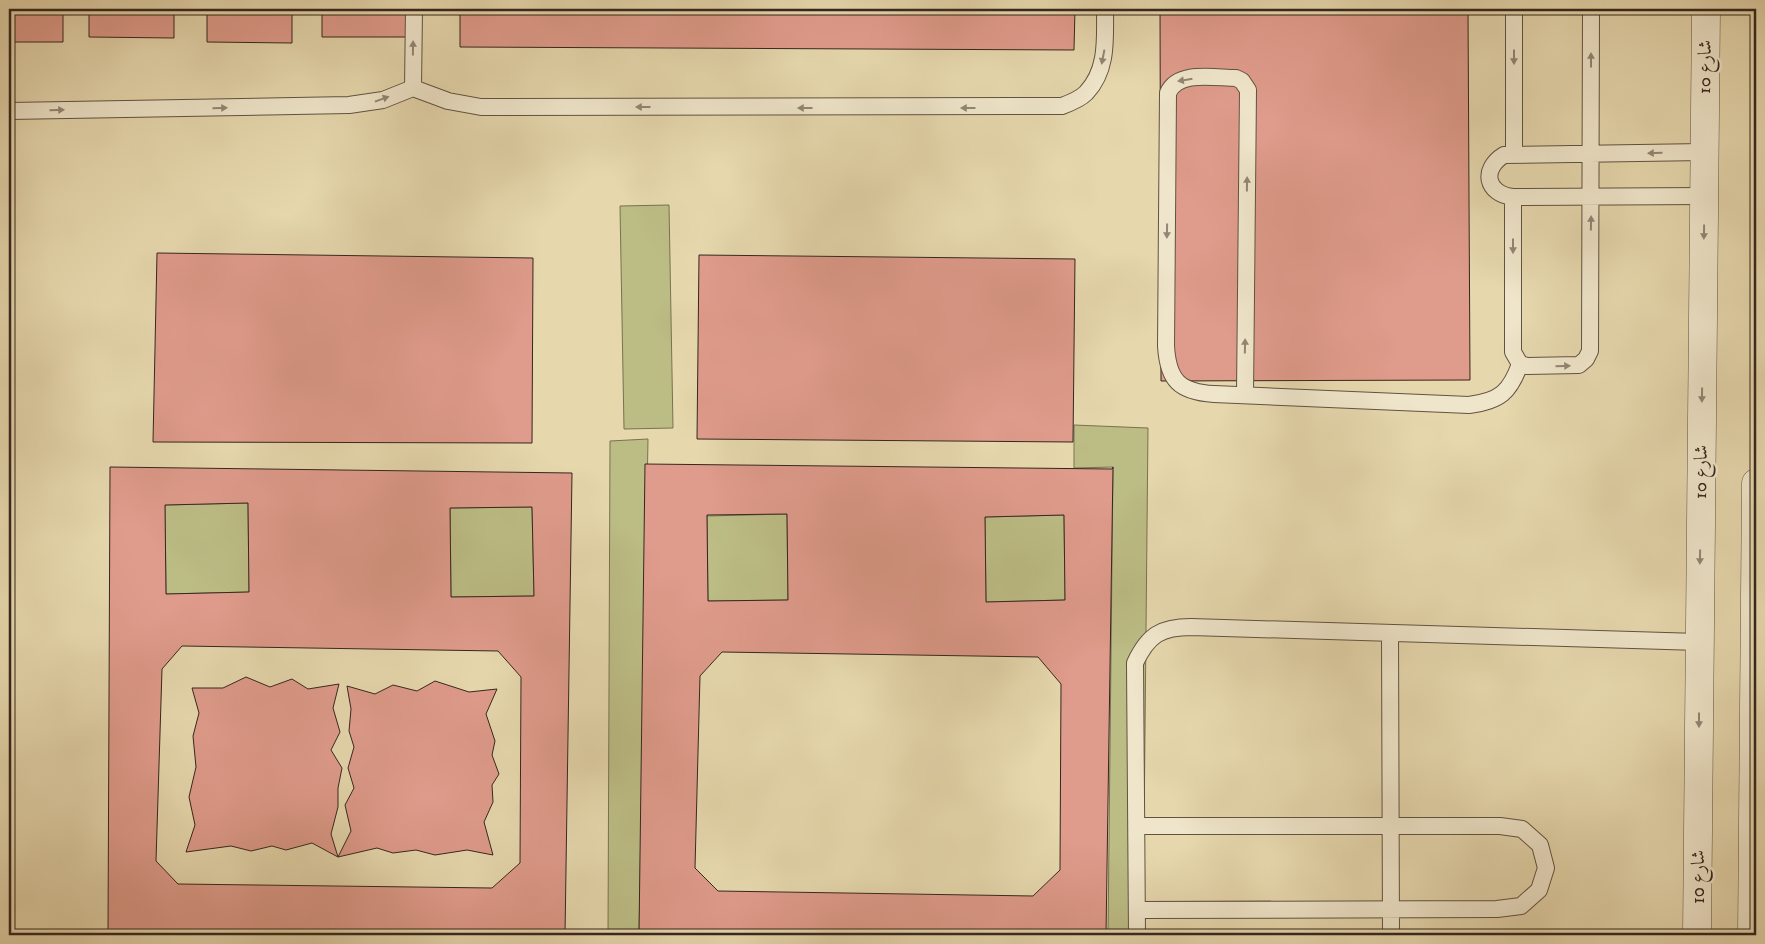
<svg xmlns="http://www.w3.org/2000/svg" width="1765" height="944" font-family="'IM FELL DW Pica',Amiri,serif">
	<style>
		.green { fill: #bcbc85; stroke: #787251 }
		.building { fill: #df9b8b; stroke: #35271d; fill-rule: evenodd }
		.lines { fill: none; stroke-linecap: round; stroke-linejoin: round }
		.service-casing { stroke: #615341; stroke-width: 18 }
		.minor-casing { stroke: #615341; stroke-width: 29 }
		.service { stroke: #efe5ca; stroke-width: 16 }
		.minor { stroke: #efe5ca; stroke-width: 28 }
		.oneway { fill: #928674 }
		.labels { text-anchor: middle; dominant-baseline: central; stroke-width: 5; stroke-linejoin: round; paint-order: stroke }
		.street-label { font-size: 19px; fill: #35271d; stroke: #efe5ca }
	</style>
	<rect width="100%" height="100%" fill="#e6d7ad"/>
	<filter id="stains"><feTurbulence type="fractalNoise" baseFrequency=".004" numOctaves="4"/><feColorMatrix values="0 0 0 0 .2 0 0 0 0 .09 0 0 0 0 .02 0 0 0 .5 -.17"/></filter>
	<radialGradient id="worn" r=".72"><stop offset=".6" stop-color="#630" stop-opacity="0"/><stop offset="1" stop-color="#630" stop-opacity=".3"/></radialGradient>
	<!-- green -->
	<path class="green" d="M669,205L673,428L624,429L620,206Z
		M1074,425L1148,428L1143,935H1108L1113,467L1074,468Z
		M648,439L639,935H608L610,441Z
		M248,503L249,592L166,594L165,505Z
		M532,507L534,596L451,597L450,508Z
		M787,514L788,600L708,601L707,516Z
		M1064,515L1065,600L986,602L985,517Z"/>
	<!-- building -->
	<path class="building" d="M9,9H63V42H9Z
		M89,9H174V38L89,37Z
		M207,9H292V43L207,42Z
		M322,9H407V37H322Z
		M460,9H1075L1074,50L460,47Z
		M1160,9H1468L1470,380L1161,381Z
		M157,253L533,258L532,443L153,442Z
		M699,255L1075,259L1073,442L697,439Z
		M645,464L1112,469L1113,467L1106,935H639ZM787,514L788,600L708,601L707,515ZM1064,515L1065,600L986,602L985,517ZM722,652L1038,657L1061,684L1060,870L1033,896L718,891L695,868L700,676Z
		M110,467L572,473L565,935L108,934ZM248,503L249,592L166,594L165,505ZM532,507L534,596L451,597L450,508ZM182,646L498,651L521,677L520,863L492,888L178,884L156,861L162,669Z
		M246,677L270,687L292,679L308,689L339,684L333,708L340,732L331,750L342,768L338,788V807L331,834L338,857L312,843L286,850L272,846L251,851L231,846L186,852L195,825L189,797L196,767L193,736L199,713L192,688H223Z
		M435,681L469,692L497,689L486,714L495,741L492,755L499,774L492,785L493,802L484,822L493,855L467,850L435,855L416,850L393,853L377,848L338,857L351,831L345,805L354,788L348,768L354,747L349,731L351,709L347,686L375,694L393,685L417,691Z"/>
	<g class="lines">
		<defs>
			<path id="service" d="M413,88L414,9
				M9,111L349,105L383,100L413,88L448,101L481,107L1062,106C1070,103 1080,99 1086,93C1108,70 1105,39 1105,9
				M1704,152L1504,155C1481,169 1486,194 1513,197L1705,196
				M1514,154V9
				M1513,197V352L1520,364L1527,366L1579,365L1586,359L1590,351L1591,9
				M1245,395L1248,90L1242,81L1236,78C1215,78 1178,70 1168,93L1166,346C1168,380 1179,392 1214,394L1469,405C1500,401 1510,392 1520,364
				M1390,633L1391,935
				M1137,910L1497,909L1521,906L1539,890L1546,868L1540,845L1522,829L1500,826H1138
				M1137,935L1135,663C1148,635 1161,627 1191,627L1699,642"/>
			<path id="minor" d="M1697,935L1706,9
				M1752,935L1756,483"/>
		</defs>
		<!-- service casing -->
		<use href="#service" class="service-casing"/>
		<!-- minor casing -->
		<use href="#minor" class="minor-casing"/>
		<!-- service -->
		<use href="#service" class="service"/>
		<!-- minor -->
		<use href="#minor" class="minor"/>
	</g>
	<!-- one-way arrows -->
	<defs><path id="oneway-solid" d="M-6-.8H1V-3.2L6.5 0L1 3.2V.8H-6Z" transform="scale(1.25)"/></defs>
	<g class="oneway">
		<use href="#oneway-solid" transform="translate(413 48) rotate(-89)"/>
		<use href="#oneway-solid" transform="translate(1103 57) rotate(101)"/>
		<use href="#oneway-solid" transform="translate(1514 57) rotate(90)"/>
		<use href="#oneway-solid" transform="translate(1591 60) rotate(-90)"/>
		<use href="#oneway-solid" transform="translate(1185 80) rotate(171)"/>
		<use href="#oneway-solid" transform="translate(382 99) rotate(-20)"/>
		<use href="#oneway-solid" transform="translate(643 107) rotate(-180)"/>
		<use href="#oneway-solid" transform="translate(220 108) rotate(-1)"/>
		<use href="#oneway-solid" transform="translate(805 108) rotate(-180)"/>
		<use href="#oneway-solid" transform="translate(968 108) rotate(-180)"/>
		<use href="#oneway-solid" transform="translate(57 110) rotate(-1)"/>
		<use href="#oneway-solid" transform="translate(1655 153) rotate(179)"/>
		<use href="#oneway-solid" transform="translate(1247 184) rotate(-89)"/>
		<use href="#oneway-solid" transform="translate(1591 223) rotate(-89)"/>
		<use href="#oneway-solid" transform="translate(1167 231) rotate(91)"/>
		<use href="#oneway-solid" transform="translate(1704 232) rotate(91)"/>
		<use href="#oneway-solid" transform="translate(1513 246) rotate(90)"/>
		<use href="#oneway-solid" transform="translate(1245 346) rotate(-89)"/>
		<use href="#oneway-solid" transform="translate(1563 366) rotate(-2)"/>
		<use href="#oneway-solid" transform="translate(1702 395) rotate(91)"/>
		<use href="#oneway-solid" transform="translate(1700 557) rotate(91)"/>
		<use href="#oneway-solid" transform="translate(1699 720) rotate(90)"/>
	</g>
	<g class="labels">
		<!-- street labels -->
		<g class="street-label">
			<text transform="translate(1705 67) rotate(-89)">شارع 10</text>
			<text transform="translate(1701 472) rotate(-89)">شارع 10</text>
			<text transform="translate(1698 877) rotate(-90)">شارع 10</text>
		</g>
	</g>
	<!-- margin -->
	<rect width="1765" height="944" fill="none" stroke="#e6d7ad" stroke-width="30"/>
	<rect x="10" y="10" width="1745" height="924" fill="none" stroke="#35271d" stroke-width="2.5"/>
	<rect x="15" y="15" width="1735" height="914" fill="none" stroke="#35271d"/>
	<rect width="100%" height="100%" filter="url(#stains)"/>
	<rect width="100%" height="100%" fill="url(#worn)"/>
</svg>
